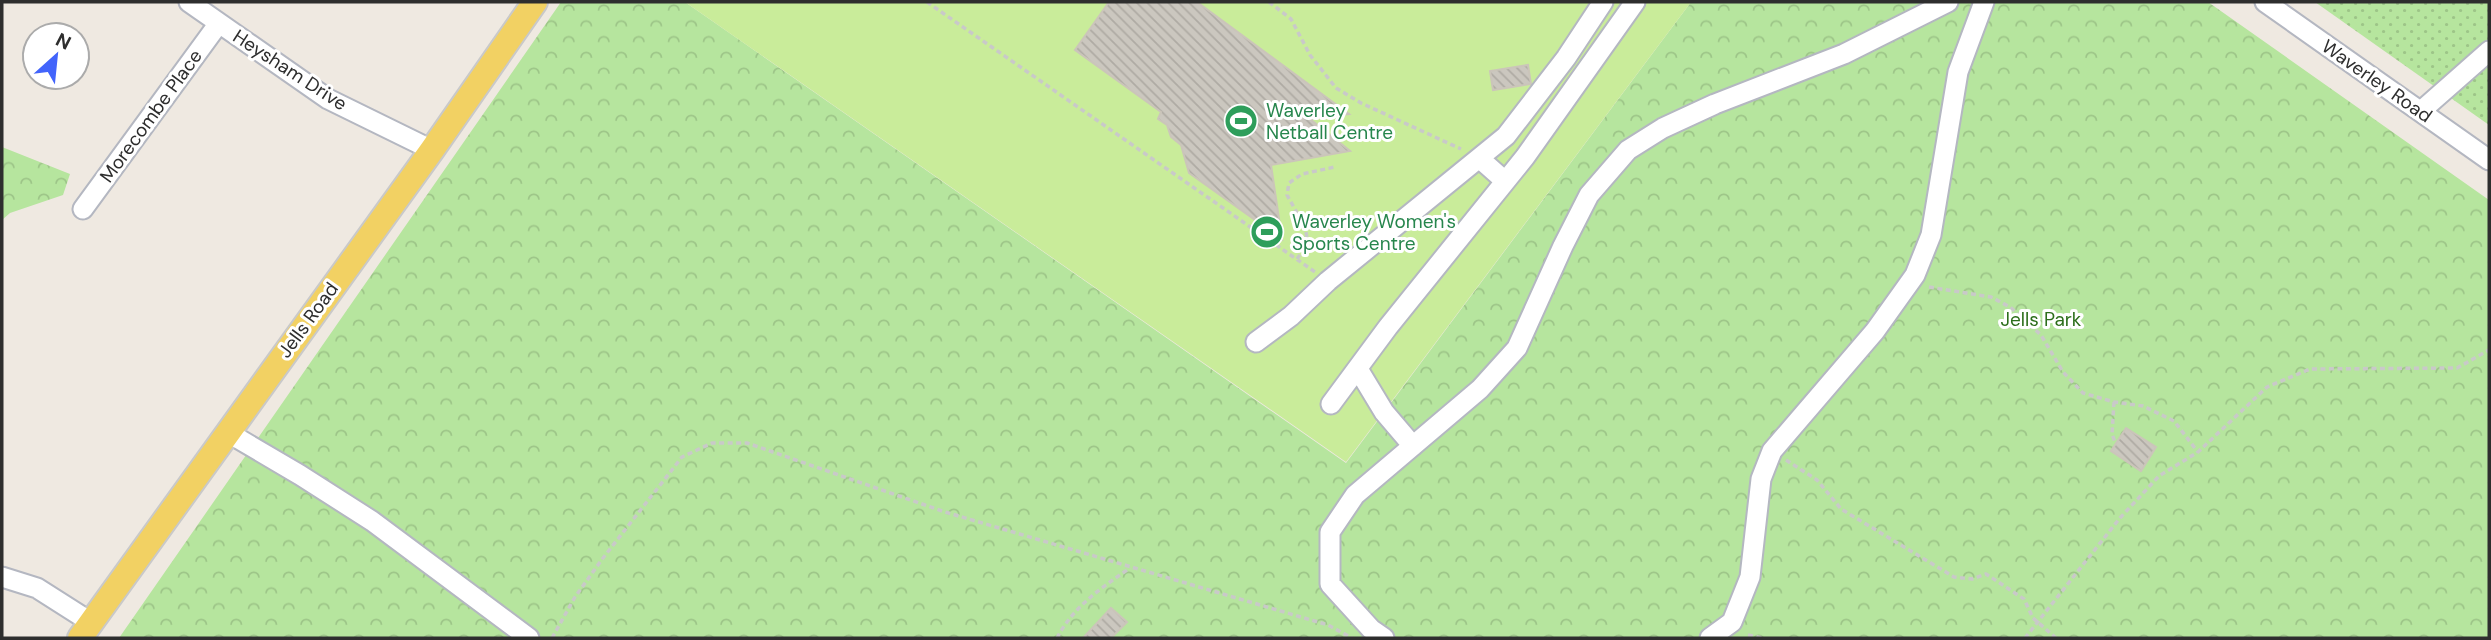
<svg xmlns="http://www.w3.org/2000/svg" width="2491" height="640" font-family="'DM Sans',sans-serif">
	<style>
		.grass { fill: url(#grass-dots) }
		.park { fill: url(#park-crowns) }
		.pitch { fill: #c9ec9a }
		.building { fill: url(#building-back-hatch); stroke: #cbc5ba; stroke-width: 2 }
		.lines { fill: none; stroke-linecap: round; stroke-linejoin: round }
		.minor-casing { stroke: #b4b7c1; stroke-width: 23 }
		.major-casing { stroke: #c9c9c9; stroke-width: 28 }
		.path { stroke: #c9c9c9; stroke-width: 3.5; stroke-dasharray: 5 3.5; stroke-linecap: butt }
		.minor { stroke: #fff; stroke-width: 19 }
		.major { stroke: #f2d163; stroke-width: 24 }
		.labels { text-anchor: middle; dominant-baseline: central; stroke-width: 6; stroke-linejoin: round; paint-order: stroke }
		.street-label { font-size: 19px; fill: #2e2e2e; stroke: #fff }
		.leisure-label { font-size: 19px; fill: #27864d; stroke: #fff; text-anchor: start }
		.park-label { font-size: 19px; fill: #2c6e1b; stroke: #fff }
	</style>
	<defs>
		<pattern id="grass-dots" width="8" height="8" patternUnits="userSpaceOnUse" patternTransform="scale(1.75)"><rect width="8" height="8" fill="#b6e59e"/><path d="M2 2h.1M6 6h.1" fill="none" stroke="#9dc588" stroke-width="1.8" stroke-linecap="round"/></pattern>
		<pattern id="park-crowns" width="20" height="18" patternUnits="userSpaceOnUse" patternTransform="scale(1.75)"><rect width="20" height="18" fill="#b6e59e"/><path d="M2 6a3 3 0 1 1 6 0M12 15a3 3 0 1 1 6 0" fill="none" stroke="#9dc588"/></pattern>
		<pattern id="building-back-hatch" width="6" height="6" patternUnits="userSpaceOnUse" patternTransform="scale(1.75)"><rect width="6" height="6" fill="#cbc7bf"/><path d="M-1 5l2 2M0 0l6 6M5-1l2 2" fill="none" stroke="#afaba4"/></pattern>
	</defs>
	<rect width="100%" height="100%" fill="#efe9e1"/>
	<!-- grass -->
	<path class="grass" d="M2315,2H2489V125Z"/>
	<!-- park -->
	<path class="park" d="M561,2H685L1346,463L1691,2H2208L2489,200V638H119Z
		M2,147L70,174L63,195L10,213L2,220Z"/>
	<!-- pitch -->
	<path class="pitch" d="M685,2H1691L1346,462Z"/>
	<!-- building -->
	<path class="building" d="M1109,2H1197L1349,114L1310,119L1350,151L1271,165L1282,239L1189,173L1181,145L1171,137L1167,125L1158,119L1161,112L1075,50Z
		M1528,65L1531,84L1493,90L1490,71Z
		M2126,428L2156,447L2141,471L2111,451Z
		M1111,608L1127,622L1111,638H1083Z"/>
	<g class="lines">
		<defs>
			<path id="minor" d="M189,2L328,99L432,150
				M2265,2L2489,160
				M2421,111L2489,51
				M1479,158L1505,181
				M83,209L219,23
				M1256,342L1291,316L1328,281L1506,136L1566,58L1603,2
				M1358,369L1384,412L1413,446
				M1331,404L1388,327L1525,157L1635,2
				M227,432L300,475L372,521L529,638
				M2,577L37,588L92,623
				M1384,638L1371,629L1330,584V532L1355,495L1480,389L1517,348L1563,246L1589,195L1628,150L1663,128L1715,104L1844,54L1948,2
				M1710,638L1732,622L1750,577L1761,479L1772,451L1875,331L1915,275L1931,235L1958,72L1984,2"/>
			<path id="major" d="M80,638L432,150L535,2"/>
		</defs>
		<!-- minor casing -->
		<use href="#minor" class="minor-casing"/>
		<!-- major casing -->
		<use href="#major" class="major-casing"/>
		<!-- path -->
		<path class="path" d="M927,2L1315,272
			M1269,2L1291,19L1310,55L1336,88L1361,103L1461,149
			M1297,259L1308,243L1305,227L1287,195L1289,183L1302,174L1335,167
			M1929,287L1991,297L2010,307L2041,335L2063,372L2083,393L2114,402L2143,406L2174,421L2198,452
			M2114,402L2112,434L2115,442
			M1786,460L1817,480L1841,509L1954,577L1972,579L1986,574L2024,599L2033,618L2056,638
			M1748,635L1763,638
			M552,638L575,597L603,558L682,457L712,443H747L945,512L1328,625L1352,638
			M1057,638C1073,607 1101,588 1130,568
			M2025,638L2120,518L2159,476L2198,452L2267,387L2310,369L2457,368L2489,350"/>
		<!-- minor -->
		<use href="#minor" class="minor"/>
		<!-- major -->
		<use href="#major" class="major"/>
	</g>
	<!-- icons -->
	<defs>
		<symbol id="stadium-disc" viewBox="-11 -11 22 22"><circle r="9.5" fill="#2e9e5b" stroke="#fff"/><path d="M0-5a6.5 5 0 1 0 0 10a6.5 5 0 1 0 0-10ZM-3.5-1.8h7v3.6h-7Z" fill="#fff"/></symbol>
	</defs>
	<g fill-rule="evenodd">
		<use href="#stadium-disc" x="1222" y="102" width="38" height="38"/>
		<use href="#stadium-disc" x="1248" y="213" width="38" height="38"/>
	</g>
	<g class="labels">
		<!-- street labels -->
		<g class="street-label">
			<text transform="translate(290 70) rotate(33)">Heysham Drive</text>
			<text transform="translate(2377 81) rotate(35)">Waverley Road</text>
			<text transform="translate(151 116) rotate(-54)">Morecombe Place</text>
			<text transform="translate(308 320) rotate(-54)">Jells Road</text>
		</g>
		<!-- leisure labels -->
		<g class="leisure-label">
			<text x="1266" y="110">Waverley<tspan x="1266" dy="22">Netball Centre</tspan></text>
			<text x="1292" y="221">Waverley Women's<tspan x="1292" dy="22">Sports Centre</tspan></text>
		</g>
		<!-- park labels -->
		<g class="park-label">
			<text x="2041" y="319">Jells Park</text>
		</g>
	</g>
	<!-- border -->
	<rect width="2491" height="640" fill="none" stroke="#2e2e2e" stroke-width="7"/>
	<!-- north arrow -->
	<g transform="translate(56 56) rotate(27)"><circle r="33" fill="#ffffff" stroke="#ababab" stroke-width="2"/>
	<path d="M0-5L12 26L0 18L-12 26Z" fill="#4264fb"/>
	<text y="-10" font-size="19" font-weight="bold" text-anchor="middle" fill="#2e2e2e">N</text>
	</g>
</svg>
